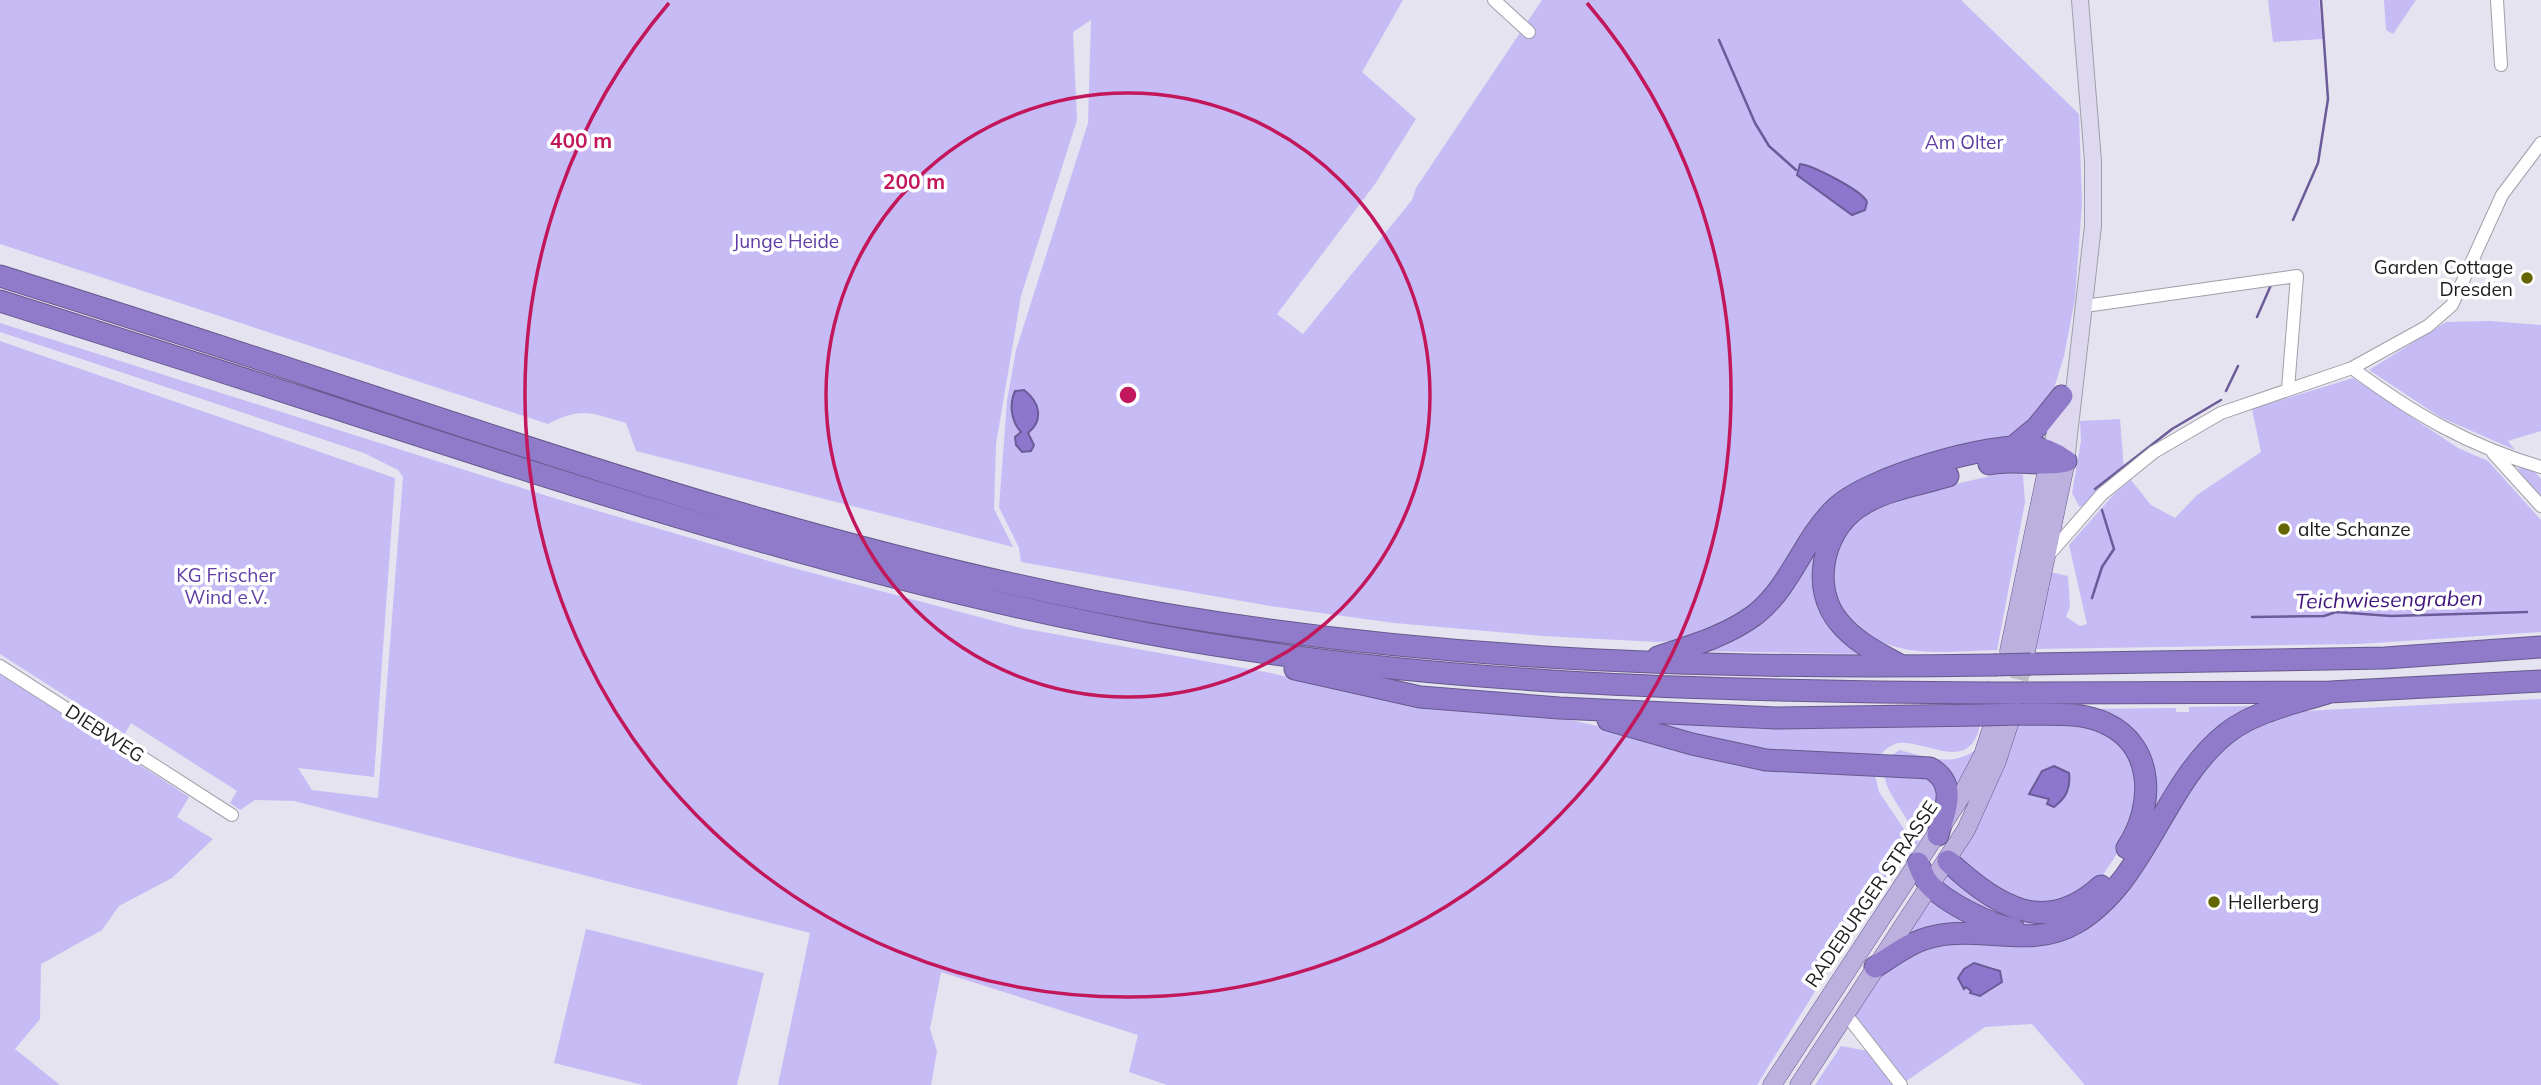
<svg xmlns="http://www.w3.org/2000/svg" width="2541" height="1085" font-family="Mulish,sans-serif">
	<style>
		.green { fill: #c7bbf6; fill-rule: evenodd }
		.water { fill: #8d76cd; stroke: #6b5b99; stroke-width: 2 }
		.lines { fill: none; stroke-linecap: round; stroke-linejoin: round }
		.stream { stroke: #6b5b99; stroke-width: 2.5 }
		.primary-tunnel { stroke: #bdbbc5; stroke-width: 18; stroke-dasharray: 18 9; stroke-linecap: butt }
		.minor-casing { stroke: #a09ea9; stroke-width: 14 }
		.secondary-casing { stroke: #a09ea9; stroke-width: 18 }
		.primary-casing { stroke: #67598e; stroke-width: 19 }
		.motorway-casing { stroke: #67598e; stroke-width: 23 }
		.minor { stroke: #fff; stroke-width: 12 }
		.secondary { stroke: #ddd7ef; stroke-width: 16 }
		.primary { stroke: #bcb0df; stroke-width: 18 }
		.motorway { stroke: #8f7bca; stroke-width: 21 }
		.motorway-bridge-casing { stroke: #67598e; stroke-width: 23; stroke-linecap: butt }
		.motorway-bridge { stroke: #8f7bca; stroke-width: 21 }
		.ring { fill: none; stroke: #c2185b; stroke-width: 3.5 }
		.poi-dot { fill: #636602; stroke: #fff; stroke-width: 2.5 }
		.labels { text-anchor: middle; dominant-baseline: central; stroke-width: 7; stroke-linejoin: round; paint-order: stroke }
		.park-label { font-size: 19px; fill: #5f3da4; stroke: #fff }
		.poi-label { font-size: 19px; fill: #1c1b1f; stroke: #fff; text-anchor: start }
		.street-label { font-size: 19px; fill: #1c1b1f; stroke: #fff }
		.water-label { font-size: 21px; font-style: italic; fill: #3f147c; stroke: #fff }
		.centre { fill: #c2185b; stroke: #fff; stroke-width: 3.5 }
		.ring-label { font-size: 21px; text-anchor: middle; font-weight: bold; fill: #c2185b; stroke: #fff; stroke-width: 7; stroke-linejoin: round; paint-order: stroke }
	</style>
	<rect width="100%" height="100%" fill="#e5e3ef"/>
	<!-- green -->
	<path class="green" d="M0,0H1403L1362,72L1416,119L1375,184L1277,314L1303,334L1412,200L1416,188L1542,0H1961L2079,114L2082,203L2075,299L2064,356L2051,398L2015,436L1885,472L1756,607L1686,640L1657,642L1543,636L1394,623L1270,606L1021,562L1019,548L999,507L1007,401L1016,350L1088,123L1091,20L1073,32L1077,120L1021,296L996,444L994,509L1013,547L636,451L626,423C591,413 582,406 548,424L0,244Z
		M2268,0H2319L2323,39L2273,42Z
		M2384,0H2416L2393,34L2386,30Z
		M2490,321L2541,325V431L2508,441L2515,450L2440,417L2369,370L2446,322Z
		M0,323L557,499L786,566L1021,628L1271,673L1379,699L1458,711L1566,719L1625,732L1874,771L1879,792L1904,829L1905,846L1757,1085H1167L1129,1072L1138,1035L941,972L930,1029L937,1051L931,1085H778L810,933L294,801L255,800L240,810L230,803L237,791L131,723L125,734L0,654V341L395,478L374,777L298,768L312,790L378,798L403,477L398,470L364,453L0,332Z
		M2353,378L2458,448L2488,461L2541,520V632L2359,644L2034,649L2050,572L2068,576L2070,606L2066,617L2080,626L2087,624L2069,545L2115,493L2131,480L2151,505L2175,518L2197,495L2261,452L2252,409Z
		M2120,419L2124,470L2085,508L2079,506L2072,493L2081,441L2080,421Z
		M2517,468L2533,470L2541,479V500Z
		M2018,473L2023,475L2025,502L1997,650C1946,651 1897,661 1855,625C1839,611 1833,594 1834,573C1835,552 1843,530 1861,517C1892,495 1960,484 1998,474Z
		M1835,518L1817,565L1864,654L1703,651L1725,640Z
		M0,673L189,797L177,817L213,839L172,878L119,906L102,930L41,964L40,1019L15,1049L60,1085H0Z
		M2541,699V1085H2085L2032,1024L1985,1027L1905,1082L1855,1017L1857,1009L1888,967L1923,942L2075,932L2203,767L2237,734L2277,716L2305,711ZM1974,963L1996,968L1998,986L1985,994L1966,987Z
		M2259,706L2136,844L2147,761L2072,709L2176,708V712H2189V707Z
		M1640,721H1981C1971,777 1927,739 1898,743C1889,745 1882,753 1876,759L1773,756Z
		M2018,721L2088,722L2124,745L2140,777L2130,834L2101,878L2081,897L2020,905L1960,862L1963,848L1994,790ZM2069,773L2067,793L2050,799L2041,795Z
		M1979,747L1953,796L1952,787L1886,760L1899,750C1928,757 1954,769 1979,747Z
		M1884,771L1925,774L1940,789L1930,825L1909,857C1926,824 1885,803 1884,771Z
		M1948,870L2055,918L2058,924L2023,928L1939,886Z
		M1932,893L1976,921L1902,944Z
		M586,929L764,973L737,1085H643L554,1063Z
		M1841,1046L1868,1051L1895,1085H1815Z"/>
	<!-- water -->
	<path class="water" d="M1800,164C1812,165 1863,191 1867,202L1865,210L1852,215L1797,175Z
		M1024,390C1040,402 1044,420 1028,433L1034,445L1031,451L1022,452L1016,445L1015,437L1021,432C1011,421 1009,404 1015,391Z
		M2054,766L2069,773C2071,788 2066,798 2054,807L2047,804L2049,799L2029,794L2042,771Z
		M1974,963L2000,971L2002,982L1980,996L1970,993L1971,991L1966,987L1964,989L1958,978L1964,969Z"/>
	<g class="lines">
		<!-- stream -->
		<path class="stream" d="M1719,40L1755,123L1769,146L1796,170
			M2293,220L2318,163L2328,99L2321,0
			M2257,317L2271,285
			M2226,391L2238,366
			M2095,489L2172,429L2221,400
			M2092,598L2102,567L2114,549L2102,510
			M2252,617L2324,616L2336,612L2391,616L2527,612"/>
		<!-- primary-tunnel -->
		<path class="primary-tunnel" d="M2013,706L2026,651"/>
		<defs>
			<path id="minor" d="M1494,0L1529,32
				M2497,0L2501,65
				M2085,306L2297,276L2288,389
				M2352,368C2412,413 2469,446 2541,467
				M2493,453L2541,506
				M2045,559L2102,494L2154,452L2221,413L2352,368L2428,326L2452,305L2502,195L2541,143
				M0,666L232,815
				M1845,1013L1901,1085"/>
			<path id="secondary" d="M2049,461L2062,398
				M2066,461L2093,226V161L2080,0"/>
			<path id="primary" d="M2009,651L2048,465
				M2026,651L2066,461
				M1772,1085L1962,795L1983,755L1994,721
				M1799,1085L1966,830L1997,761L2010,721"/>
			<path id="motorway" d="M0,276C121,314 242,353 362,393C603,473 844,552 1093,601C1390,659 1691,670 1994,665
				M0,301C107,335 215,369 322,404C595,493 867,582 1150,634C1427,685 1707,691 1987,693
				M2014,446L2037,427L2062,396
				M1989,464C2015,458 2040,467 2066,461
				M1658,657C1691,646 1727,636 1756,614C1792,585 1803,539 1836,508C1866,478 1990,442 2032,447C2045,448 2056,454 2066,461
				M2031,664L2385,658L2541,647
				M1900,665C1878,653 1855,642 1839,622C1811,589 1822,533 1857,508C1882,490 1918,485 1948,476
				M1295,669L1420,697L1559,708L1776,718L1982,715
				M2024,693L2330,692L2541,681
				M2020,714C2047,715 2080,711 2105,723C2156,746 2154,808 2127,848
				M1608,720L1692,744L1766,760L1930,768C1958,784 1945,809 1938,835
				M1948,861C1995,905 2045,938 2101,886
				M1918,863C1921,869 1923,877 1928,883C1944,902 1990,925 2014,929
				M1875,967C1894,955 1913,940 1936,936C1982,926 2033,949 2076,923C2147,881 2163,783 2227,733C2255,711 2296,703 2330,692"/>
		</defs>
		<!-- minor casing -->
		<use href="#minor" class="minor-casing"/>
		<!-- secondary casing -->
		<use href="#secondary" class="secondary-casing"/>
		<!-- primary casing -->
		<use href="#primary" class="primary-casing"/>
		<!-- motorway casing -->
		<use href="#motorway" class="motorway-casing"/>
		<!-- minor -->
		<use href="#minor" class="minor"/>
		<!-- secondary -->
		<use href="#secondary" class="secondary"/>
		<!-- primary -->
		<use href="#primary" class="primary"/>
		<!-- motorway -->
		<use href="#motorway" class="motorway"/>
		<defs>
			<path id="motorway-bridge" d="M1994,665L2031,664
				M1987,693H2024
				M1982,715L2020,714"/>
		</defs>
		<!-- motorway-bridge casing -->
		<use href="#motorway-bridge" class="motorway-bridge-casing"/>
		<!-- motorway-bridge -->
		<use href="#motorway-bridge" class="motorway-bridge"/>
	</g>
	<!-- distance rings -->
	<g class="ring">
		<circle cx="1128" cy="395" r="302"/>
		<path d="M1587 3A603 603 0 1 1 669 3"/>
	</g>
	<!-- markers -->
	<g class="poi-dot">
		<circle cx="2527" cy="278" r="7"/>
		<circle cx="2284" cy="529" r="7"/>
		<circle cx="2214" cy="902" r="7"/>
	</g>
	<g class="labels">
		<!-- park labels -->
		<g class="park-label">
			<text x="1964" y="142">Am Olter</text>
			<text x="786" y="241">Junge Heide</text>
			<text x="226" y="575">KG Frischer<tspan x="226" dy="22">Wind e.V.</tspan></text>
		</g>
		<!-- poi labels -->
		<g class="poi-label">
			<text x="2513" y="267" text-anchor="end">Garden Cottage<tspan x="2513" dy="22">Dresden</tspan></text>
			<text x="2298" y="529">alte Schanze</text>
			<text x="2228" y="902">Hellerberg</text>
		</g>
		<!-- street labels -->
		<g class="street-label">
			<text transform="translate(105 733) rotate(33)">DIEBWEG</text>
			<text transform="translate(1871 894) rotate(-56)">RADEBURGER STRASSE</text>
		</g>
		<!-- water labels -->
		<g class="water-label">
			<text transform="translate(2389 599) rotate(-1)">Teichwiesengraben</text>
		</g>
	</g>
	<circle cx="1128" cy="395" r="10" class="centre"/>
	<g class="ring-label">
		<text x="581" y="148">400 m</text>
		<text x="914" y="189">200 m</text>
	</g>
</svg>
